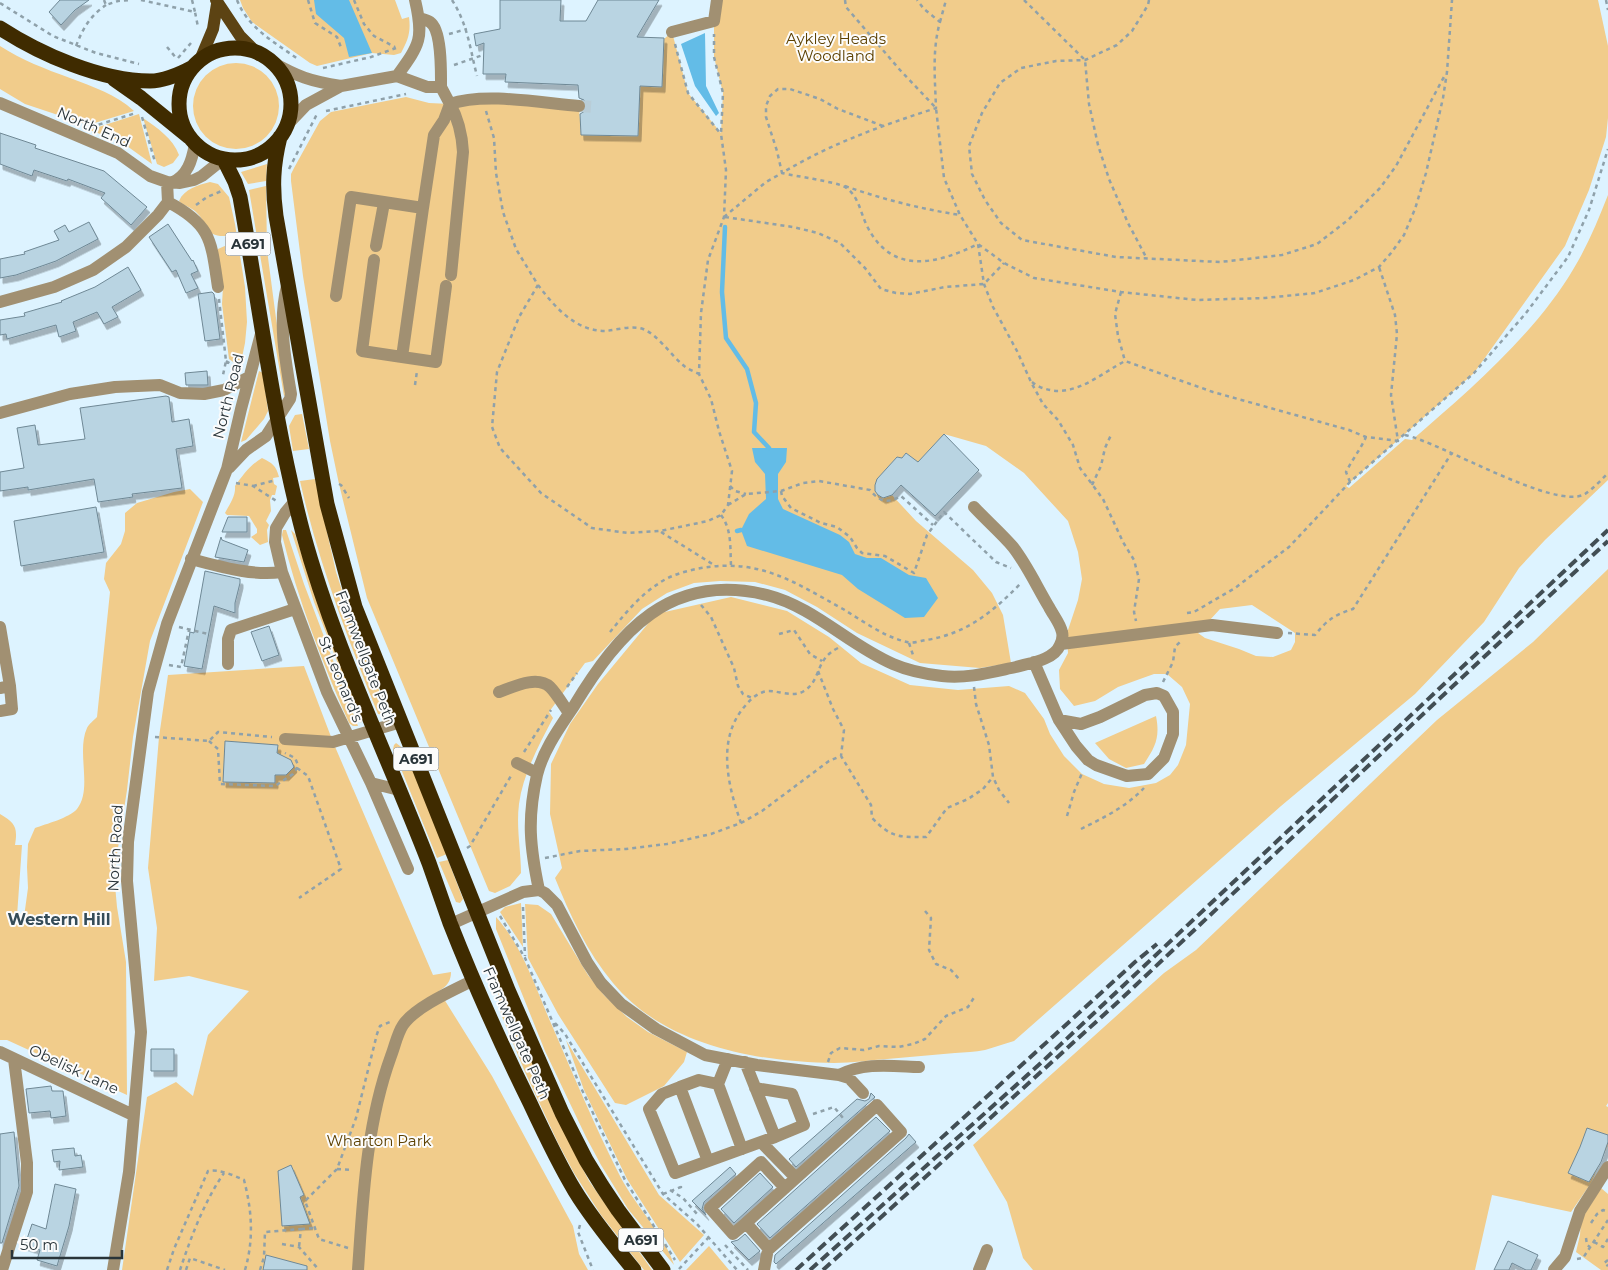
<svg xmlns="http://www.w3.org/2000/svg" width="1608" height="1270" font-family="Montserrat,sans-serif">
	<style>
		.green { fill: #f1cc8b; fill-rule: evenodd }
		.water { fill: #63bce7 }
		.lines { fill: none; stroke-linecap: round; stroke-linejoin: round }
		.stream { stroke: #63bce7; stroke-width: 4.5 }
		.building { fill: #b9d4e2; stroke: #6f8895; filter: url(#shadow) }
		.minor-tunnel { stroke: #b9cdd7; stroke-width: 12; stroke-dasharray: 12 6; stroke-linecap: butt }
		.path { stroke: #8fa1aa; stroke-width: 2.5; stroke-dasharray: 4 4; stroke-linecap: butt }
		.minor { stroke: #a19072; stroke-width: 12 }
		.major { stroke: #5c4313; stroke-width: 12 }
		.highway { stroke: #3f2b00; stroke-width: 15 }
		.rail { stroke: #424e54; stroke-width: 4; stroke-dasharray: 10 5; stroke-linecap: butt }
		.labels { text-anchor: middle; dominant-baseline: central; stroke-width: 4; stroke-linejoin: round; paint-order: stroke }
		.shield { fill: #fcfcfc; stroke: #687074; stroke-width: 1 }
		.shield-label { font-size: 14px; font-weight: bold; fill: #293439 }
		.park-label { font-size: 15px; fill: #5d4102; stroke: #fcfcfc }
		.street-label { font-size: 15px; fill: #293439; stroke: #fcfcfc }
		.neighbourhood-label { font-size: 16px; font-weight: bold; fill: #354c58; stroke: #fcfcfc }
	</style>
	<defs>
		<filter id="shadow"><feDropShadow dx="3" dy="5.5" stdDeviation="0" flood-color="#0004"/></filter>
	</defs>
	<rect width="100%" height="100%" fill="#ddf3ff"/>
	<!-- green -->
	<path class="green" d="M240,0H395L402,19L409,17C411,32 408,40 401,53L394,55L372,53L317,66L310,63L252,22L243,8Z
		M721,0H1598L1608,46V118L1606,137L1589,190L1565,246L1474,373L1346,486L1349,488L1405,439L1412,440C1469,391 1536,333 1574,268C1588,245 1598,220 1608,195V480L1545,540L1519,568L1484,622L1415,694L1281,806L1014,1041C1004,1044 995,1047 985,1050C975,1052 965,1052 955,1053C932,1055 910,1057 887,1059C870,1060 852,1063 834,1063C758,1062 665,1046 613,983C587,952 570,915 555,878L562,868L550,814L551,764L570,724L598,684L656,614L731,597L787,611L829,637L861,663L910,685L958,690L1009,686L1025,693L1044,719L1050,734L1064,756L1082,774L1104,784L1129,788L1156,783L1170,775L1178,765L1186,745L1190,704L1182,687L1167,674H1154L1140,679L1118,687L1095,701L1074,706L1060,689L1059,670L1068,653L1067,633L1078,600L1082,579L1078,552L1068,521L1024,473L986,446L944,434L918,462L906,453L902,458L897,457L877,479L916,521L973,570L992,593L1003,615L1011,663L980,668L920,663L857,633L817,607L785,590L755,582L720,581L694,583L667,593L642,609L593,661L585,663L549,712L553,718C539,745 523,774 519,804C516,827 521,851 521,873L510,886L495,893L489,891L367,598L339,484L330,441L303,276L291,181V174L294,168L320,121L331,112L406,97L429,103L450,104L463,100L579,106L581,135L638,136L640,82L664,39L672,32L688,93L721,133L723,93L714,57V21ZM1252,605L1295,633V642L1291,650L1273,657L1256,656L1239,649L1205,638L1198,633L1220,609Z
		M0,46C22,60 45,69 70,78C93,87 116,94 134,111L88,125L25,104L0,89Z
		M193 106a43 43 0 1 1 86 0a43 43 0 1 1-86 0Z
		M139,114L152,164L120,141L89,130Z
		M143,118C157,128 173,138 179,155L173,163L164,167L157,164Z
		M267,164L266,181L248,184L241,172Z
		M210,182L218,184L229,197L235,224L245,287L247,322L245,343L240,367L229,359L222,304L223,287L217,254L218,249L227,245L226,236C204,237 209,224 196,212C191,207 184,206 179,201C184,189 198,185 210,182Z
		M266,186L267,250L286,394L284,396L249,190Z
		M259,371L263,373L268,411L264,419L246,440L241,442Z
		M302,414L309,449L293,451L289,426L295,415Z
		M262,458C272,463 276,465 279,477L273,478L274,484L277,486L275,495H272L270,500L271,511L266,521L269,525L267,530L268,542L260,545L251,537L257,533V529L249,516L227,515L225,513C229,505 236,496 235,486C243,475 250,465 262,458Z
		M315,479L336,572L353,624L386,708V713L384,715L378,714C347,637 318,561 300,481Z
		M190,489L203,502L150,641L133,737L127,790L114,874L117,907L126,962L127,1095L7,1040H0V814C15,823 18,827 15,845H22L17,916L24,917L28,888L27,867L28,844L35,828C46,824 69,818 77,809C93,789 76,752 87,728C89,724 94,720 97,717L110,592L104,579L106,563L121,544L125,531V513L137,503L174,492Z
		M283,530H286L304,584L358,726H353L349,723C322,662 298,600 282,535Z
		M291,530L295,534L320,609L362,719L361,723L314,602Z
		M1608,569V1103L1606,1106L1608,1107V1145L1591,1183L1571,1212L1492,1195L1475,1270H1033L1023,1258L1007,1202L973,1145L1164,973L1196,950L1437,720L1533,642Z
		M304,666L333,742L433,975L451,972C451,981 447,986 439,991L492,1076L573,1226L579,1254L588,1270H122L147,1097L176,1082L193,1096L208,1035L249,991L189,976L154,981L157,928L148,868L159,737L168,675Z
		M1156,716C1160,737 1156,746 1144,764L1126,768L1109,759L1095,743Z
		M396,743L404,749L447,854L437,858L393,749L394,745Z
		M448,860L463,899L460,903L456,902L439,862Z
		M521,903L523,947L500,912L505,907Z
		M525,904L538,905L551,914L588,975L604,995L627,1017L648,1032L687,1052L684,1062L664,1086L626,1105L615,1103L558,1014L528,958Z
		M496,917C522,946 535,986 550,1021C573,1074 595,1127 621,1178C635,1205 666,1237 674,1265L628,1209L601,1165L586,1137L545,1051L496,929Z
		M498,985L555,1115L589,1181L652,1270H644L601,1215L574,1173L558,1143L525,1072L501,1014L497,988Z
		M566,1040L659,1195L704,1235L680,1262L627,1179L584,1090Z
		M1601,1188L1608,1194V1270H1601L1576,1252L1580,1235L1581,1220Z
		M709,1246L729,1270H686Z"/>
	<!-- water -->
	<path class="water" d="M314,0H349L372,53L349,57L344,38L316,14Z
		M705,33L706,86L719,113L716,116L695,86L681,44Z
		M752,448H787L786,462L778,474V499L783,509L840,535L849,542L855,554L867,558H881L909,575L926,578L938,598L924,617L905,618L858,589L842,575L747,546L741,530L749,514L766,499L765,474L755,462Z"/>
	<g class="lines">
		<!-- stream -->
		<path class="stream" d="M725,227L722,292L726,338L747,369L756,403L754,432L769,448
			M737,531L741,530"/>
	</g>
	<!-- building -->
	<path class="building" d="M60,0H89L75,10L61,25L49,12Z
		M500,0H561L560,21H586L598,0H659L637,37L664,38L662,87L640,86L638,136L581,135L580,114L585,111L587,106L584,100L579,98L578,85L505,82L506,74H483L484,43L476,46L474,34L500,29Z
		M0,133L36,145L35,148L104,171L147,207L131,225L101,198L105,193L68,179L67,181L34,170L32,176L0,164Z
		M89,222L98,239L56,261L16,275L0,278V259L25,254L24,252L59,240L54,231L65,225L69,232Z
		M168,224L192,261L193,260L198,271L191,274L198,288L186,293L176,270L172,272L149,237Z
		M128,267L141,290L112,307L118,317L104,324L97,312L73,322L76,331L59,337L56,325L7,339L6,334L0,335V320L25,316L24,313L62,302L61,301L95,287Z
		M212,292L214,294L220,339L205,341L198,294Z
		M207,371L208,385H186L185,373Z
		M166,396L169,397L172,422L189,419L193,446L176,449L182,488L132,494L133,497L98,502L94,479L28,490V487L0,491V472L24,468L17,428L35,425L38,445L85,439L80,408Z
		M944,434L979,470L935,516L901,485L892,495L883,498L878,495L875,491V485L877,479L897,457L902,458L906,453L918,462Z
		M96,507L104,552L21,566L14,521Z
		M228,517H247V532H222Z
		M221,537L222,540L248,550L244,562L215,557Z
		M205,571L240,579V583L235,603V613L214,606L202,669L184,666L190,632L194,633Z
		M269,626L279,655L262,661L251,632Z
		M225,741L278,745L277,753L291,760L294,767L286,775H275V783L223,782Z
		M151,1049H174V1071H151Z
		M51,1086L52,1091H63L66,1116L51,1118L50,1111L29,1113L26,1089Z
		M871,1093L875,1097L796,1167L789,1159L857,1099L865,1101L869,1099Z
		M876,1117L890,1131L770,1238L757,1224Z
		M1587,1128L1608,1135V1142L1601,1162L1589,1182L1568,1173L1580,1147Z
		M14,1132L19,1186L2,1243H0V1134Z
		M909,1134L916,1142L776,1264L774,1262L775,1255L906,1138Z
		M74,1148L75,1156L81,1155L83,1167L59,1170L60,1161L54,1162L52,1150Z
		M291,1165L304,1195L300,1197L310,1224L282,1226L278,1171Z
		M730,1167L736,1174L704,1202L702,1209L706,1215L692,1201Z
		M760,1173L773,1187L734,1223L721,1209Z
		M55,1184L76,1189L69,1226L57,1266L37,1260L40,1250L25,1245L32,1224L46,1229Z
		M745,1234L760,1251L749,1260L731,1242L738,1240Z
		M1508,1241L1538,1255L1531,1270H1526L1512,1263L1509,1270H1494Z
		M266,1255L307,1266V1270H263Z"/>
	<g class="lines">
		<!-- minor-tunnel -->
		<path class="minor-tunnel" d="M579,106L593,107"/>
		<!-- path -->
		<path class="path" d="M104,0L106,5L118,1L131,0
			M141,0L195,12L198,27
			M192,0L195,12
			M237,0C248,28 274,42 298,59
			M308,0L315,23L337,37L342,50
			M354,0L364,24L374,36L395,47
			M452,0C468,25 470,49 477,76
			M845,0L846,7L900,70L936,108L944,178L960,215L978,244L1004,263L1034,278L1121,292L1197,300L1265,298L1315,293L1354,280L1379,267L1391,253L1404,235L1415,209L1426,173L1443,98L1447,72L1452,0
			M1024,0L1085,60L1089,104L1098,145L1109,179L1128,223L1146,257
			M1149,0L1148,5L1132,31L1117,45L1085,60L1056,61L1021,68L1000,83L982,113L969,146L972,174L985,200L1001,223L1022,240L1116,257L1220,262L1282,255L1317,244L1348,220L1380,188L1396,166L1445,75
			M1606,0L1608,10
			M0,3L53,36L96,53L139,64
			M940,22L946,0
			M449,34L467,29
			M675,44L688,93L720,133
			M76,46C83,28 90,16 106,5
			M167,47L177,59
			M178,58L191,43
			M454,65L483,55
			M323,68L371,57L396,48
			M326,111L406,94
			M486,111L494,138L496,173L503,212L516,249L538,285L519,317L497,372L492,427L500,448L541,493L592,528L628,533L660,531L708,521L721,515L728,505L732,471L719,431L711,399L699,374L701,313L708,260L724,217L726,170L721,134L723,93L714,57V34
			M142,117L155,162
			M883,126L838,109L820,99L790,89H778L770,96L766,106V117L777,151L782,173C832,143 881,126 936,108C935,78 932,50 940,22L924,9L917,0
			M91,127L136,113
			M289,169L317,114
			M845,186C882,199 921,209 960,215
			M196,205L207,197L224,190
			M724,217L766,182L782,173C794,176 837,182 845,187C859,196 860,212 867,226C892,276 937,264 978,244L984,284L993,307L1017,351L1031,382L1043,404L1058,420L1073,445L1080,468L1103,499L1123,542L1134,560L1139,579L1134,612L1136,621
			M725,217L793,227L818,233L840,243L865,268L881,289L896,293L910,294L945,287L984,284L1004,263
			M538,285C554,306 575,331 605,331C617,330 631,325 643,329C658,335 670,354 683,365C687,369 694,371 699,374
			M1121,292L1115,314L1118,336L1125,361
			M219,299L226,361L223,375
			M226,361L237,368
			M1032,382C1036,385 1041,388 1046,389C1074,398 1102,373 1125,361L1213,392L1349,430L1366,437L1398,441L1391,395L1397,334L1395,315L1379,267
			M415,385L417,371
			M1405,435C1442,443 1555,511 1585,494C1593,489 1601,480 1608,473
			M1350,482L1346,472C1352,460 1360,450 1366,437
			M236,483L253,486L278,502
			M339,484L341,485L349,498
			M1092,485L1101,466L1105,448L1111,435
			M253,486L276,480
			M730,486L735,491L746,494
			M781,491L782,496L791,508L821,523L837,527L850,537L857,548L862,553L885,556L914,573L927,535L944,512L996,562L1011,568
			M728,505L746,494L781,491L803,483L819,481L870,490C880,502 887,504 901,496L933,525
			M721,515C732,530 730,547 731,565
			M661,532L714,565
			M701,605L711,617L734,668L738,686L743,694L752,698
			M1187,613L1194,612L1235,588L1289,547L1350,482L1474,373L1526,313L1568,257L1589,210L1608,149
			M179,627L208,634
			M610,632C624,615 639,596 658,584C670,575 686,571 701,568C760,558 794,582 843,609C863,621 884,637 907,642C912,644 920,641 926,640C966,634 993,612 1021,583
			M1288,633L1315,635C1327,620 1334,615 1353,609L1451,454
			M779,634L794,630L810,654L822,661
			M909,643L914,658
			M169,665L181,667L189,630
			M818,671L833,709L844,730L841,756
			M1163,682L1173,662L1175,647L1180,642
			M567,687L577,673
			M974,687L976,704L989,745L993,777L999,790L1009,803
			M155,737L209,741L218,732L272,737
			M209,741L218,749L220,784L275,786L293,774L297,768L298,765L295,758L285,753
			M524,752L551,710
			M297,768L308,776L341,869L299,898
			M1067,816L1074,792L1082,773
			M741,823C728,786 716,739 745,706C750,700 755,695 763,692C774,688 792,699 804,691C822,680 814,660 838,648
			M1081,829C1103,818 1126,807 1144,788
			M467,848L470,846L512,774
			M545,858L580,851L626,849L667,844L711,834L741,823L762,811L829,761L841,756L871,805L872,818C892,838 898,837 926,837L947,808L968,799L983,789L993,777
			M523,907L525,956
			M925,911L931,918L929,950L936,964L951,970L959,979
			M500,916L525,958L582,1090L625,1180L675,1260
			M555,1023L565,1034L663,1194L697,1224L737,1270
			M828,1062L831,1053L840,1048L864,1050L879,1046L898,1047L913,1044L925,1039L946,1016L968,1007L975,996
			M813,1114L834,1107L843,1118
			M337,1169L353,1170
			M670,1190L683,1198L698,1215
			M663,1194L681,1187L680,1185
			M1591,1223L1597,1214L1603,1210L1608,1212
			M580,1225L578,1232L593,1270
			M301,1229L314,1228
			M1586,1238L1587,1245L1590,1247
			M1594,1242L1603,1247L1608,1239
			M282,1244L299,1247L319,1270
			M725,1245L748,1270
			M348,1248L319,1239L305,1201L337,1169L356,1118L377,1034L380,1026L390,1022
			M1577,1259L1583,1258L1608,1220
			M1608,1260L1604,1263L1608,1266
			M679,1269L708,1238
			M167,1270L174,1249L208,1171C219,1169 233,1175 244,1180C252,1211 254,1239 245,1270
			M180,1270C191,1237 204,1202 224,1173
			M186,1270L190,1258L225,1270
			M260,1270L264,1257L265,1232L301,1229L299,1247"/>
		<!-- minor -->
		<path class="minor" d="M419,18C422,19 427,20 430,22C442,30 441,73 441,87
			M672,32L714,21L717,0
			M270,61C298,77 310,81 341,86
			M397,76C420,44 424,39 415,0
			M0,103L118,153L150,176L167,182L180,183L194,180L202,176L222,160
			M286,126L306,105L341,86L397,76L427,87H441L450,104L444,120L434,135L423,208L351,197L336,296
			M171,183C188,176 192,160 195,144
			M168,202C212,225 211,241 218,287
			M376,246L384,203
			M374,260L362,351L402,357L423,208
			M451,275L463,152C462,134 459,120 450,104C485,92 542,103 579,106
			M0,302L54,287L93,270L126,247L158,215L168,202L167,182
			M402,357L436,362L446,286
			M0,413L70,394L115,387L160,385L180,393L204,394L224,390L249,377
			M229,468L246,450L266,436L290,399L291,394C285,358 278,321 287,286
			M296,500L285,513L276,528L275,542L282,572L327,692L371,783L408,869
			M191,559C222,567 251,576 282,572
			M0,627L10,686L0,688
			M1061,644L1212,625L1277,633
			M1034,662L1059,720L1076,746L1088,760L1096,765L1127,776L1148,774L1164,758L1173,734V712L1164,696L1157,693L1145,695L1100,717L1081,724L1059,720
			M228,664V639L231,630L295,609
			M499,692C513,687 537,675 550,687C557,694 563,705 569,713
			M0,711L12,709L10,686
			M285,739L333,742L401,722
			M517,763L537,773
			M371,783L399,790
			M539,890C530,847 527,819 537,775C543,750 560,727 574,706C619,632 670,571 767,595C814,607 849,645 893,664C909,671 925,674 942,676C967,679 992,672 1016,667C1030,663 1054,660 1060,645C1062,641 1063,636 1062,632C1060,623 1053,615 1049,607C1037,587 1027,565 1013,547C1001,533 987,521 974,507
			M451,924L523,892L539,890L545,893L557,905L587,962L601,983L621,1004L656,1029L705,1055L757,1065L839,1075L849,1078L863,1093
			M0,1052L133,1115
			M728,1059L718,1084L742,1149
			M839,1075C864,1062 891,1066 919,1067
			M680,1087L699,1080L718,1084
			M755,1088L792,1094L804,1125L775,1137
			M877,1105L901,1132L769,1249L746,1223Z
			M761,1142L796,1178
			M708,1161L680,1087L662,1094L649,1109L675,1173L775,1137L745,1062
			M746,1223L733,1234L710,1208L761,1162L785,1188
			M2,1270L27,1192V1163L14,1059
			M113,1270L129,1172L141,1032L127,881L128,842L148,692L167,624L227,469L241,409L262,330
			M358,1270C363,1198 366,1125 391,1056C395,1046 397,1034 403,1025C415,1007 454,990 474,980
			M764,1270L767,1254
			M979,1270L987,1250
			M1554,1270L1565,1257L1580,1211L1608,1167"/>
		<!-- major -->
		<path class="major" d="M216,0L240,36L259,55
			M200,60L213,29L217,4"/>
		<!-- highway -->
		<path class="highway" d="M0,28C40,54 101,81 150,81C165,81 180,74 193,67
			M179 104a56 56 0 1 1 112 0a56 56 0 1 1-112 0Z
			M114,79L141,98L189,137
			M280,137C273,165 272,187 276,216L327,504L355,607L508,990L562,1113L586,1160L602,1186L618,1210L663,1270
			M224,160L235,182L240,197C260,309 274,423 303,533C334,647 387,754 429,863C436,883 443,903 450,923C474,984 501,1044 530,1103C544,1133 558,1163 575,1191C592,1219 613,1244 634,1270"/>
		<!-- rail -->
		<path class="rail" d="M796,1270L1135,962L1157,944
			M810,1270L1042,1062L1608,530
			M823,1270L1119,1001L1437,701L1608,541"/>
	</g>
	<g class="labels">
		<!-- shield labels -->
		<g class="shield">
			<rect x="225.5" y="232.5" width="45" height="23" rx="4"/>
			<rect x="393.5" y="747.5" width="45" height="23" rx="4"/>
			<rect x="618.5" y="1228.5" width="45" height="23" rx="4"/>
		</g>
		<g class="shield-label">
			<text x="248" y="244">A691</text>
			<text x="416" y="759">A691</text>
			<text x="641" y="1240">A691</text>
		</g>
		<!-- park labels -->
		<g class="park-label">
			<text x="836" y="38">Aykley Heads<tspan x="836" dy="17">Woodland</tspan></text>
			<text x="379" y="1140">Wharton Park</text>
		</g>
		<!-- street labels -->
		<g class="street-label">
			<text transform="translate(94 127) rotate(24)">North End</text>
			<text transform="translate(228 396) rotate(-76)">North Road</text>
			<text transform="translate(366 658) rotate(69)">Framwellgate Peth</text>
			<text transform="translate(341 679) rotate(67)">St Leonard's</text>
			<text transform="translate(115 848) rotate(-87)">North Road</text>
			<text transform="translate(517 1033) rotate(66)">Framwellgate Peth</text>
			<text transform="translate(74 1069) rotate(25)">Obelisk Lane</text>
		</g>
		<!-- neighbourhood labels -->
		<g class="neighbourhood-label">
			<text x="59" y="919">Western Hill</text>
		</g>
	</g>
	<!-- scale -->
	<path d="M12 1250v8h110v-8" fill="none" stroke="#293439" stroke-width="2.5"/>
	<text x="20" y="1250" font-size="15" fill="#293439" stroke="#fcfcfc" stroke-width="4" paint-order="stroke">50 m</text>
</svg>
